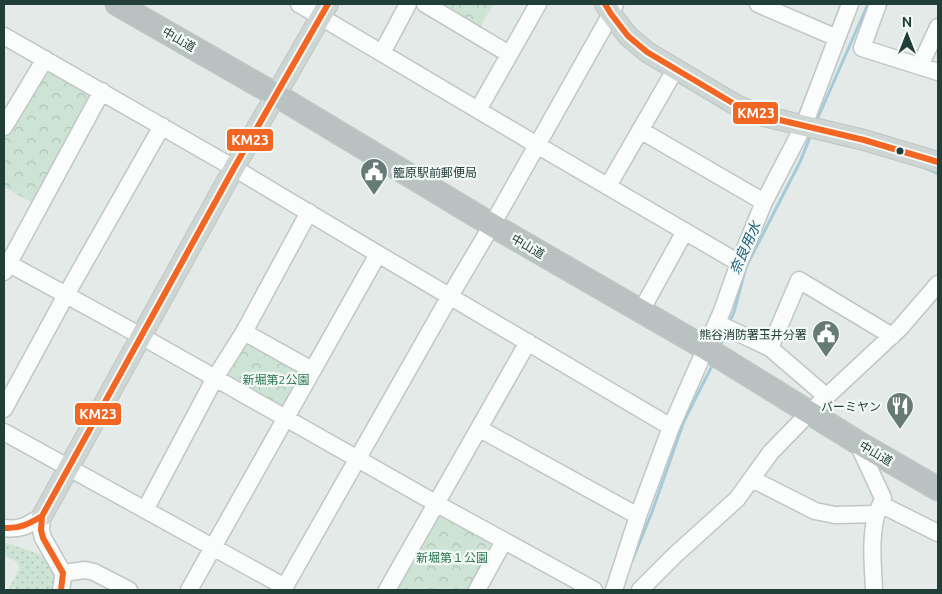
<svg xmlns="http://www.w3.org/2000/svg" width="942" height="594" font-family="Ubuntu,'Noto Sans JP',sans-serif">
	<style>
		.grass { fill: url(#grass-dots) }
		.park { fill: url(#park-crowns) }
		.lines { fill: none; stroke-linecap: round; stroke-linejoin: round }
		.stream { stroke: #a5cbd9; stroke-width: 3 }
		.minor-casing { stroke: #c1c7c5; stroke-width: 19 }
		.major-casing { stroke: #bdc6c4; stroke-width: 22 }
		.highway-casing { stroke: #bdc6c4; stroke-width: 25 }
		.minor { stroke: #fbfcfc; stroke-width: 16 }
		.major { stroke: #ced6d4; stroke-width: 20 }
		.highway { stroke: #bac2c1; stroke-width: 22 }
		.bus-1-casing { stroke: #f3f9f6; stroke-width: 10 }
		.bus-1 { stroke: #f26522; stroke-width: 6 }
		.bus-dot { fill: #223e39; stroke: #f3f9f6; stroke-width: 2 }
		.labels { text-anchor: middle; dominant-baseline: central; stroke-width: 4.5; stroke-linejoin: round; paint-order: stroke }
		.street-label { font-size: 12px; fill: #223e39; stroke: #f3f9f6 }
		.poi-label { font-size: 12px; fill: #223e39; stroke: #f3f9f6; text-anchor: end }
		.park-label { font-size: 12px; fill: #2c7550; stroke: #f3f9f6 }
		.water-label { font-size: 14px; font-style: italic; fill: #1b5f7a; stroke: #f3f9f6 }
		.line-badge { stroke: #f3f9f6; stroke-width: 2 }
		.badge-label { font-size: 14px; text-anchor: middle; font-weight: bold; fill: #fff }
	</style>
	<defs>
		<pattern id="grass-dots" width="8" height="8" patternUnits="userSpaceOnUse" patternTransform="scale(1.25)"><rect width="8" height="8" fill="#cde3d6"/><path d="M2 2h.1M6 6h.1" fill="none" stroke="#b0c4b8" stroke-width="1.8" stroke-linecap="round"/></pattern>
		<pattern id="park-crowns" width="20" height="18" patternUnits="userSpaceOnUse" patternTransform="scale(1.25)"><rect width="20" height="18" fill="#cde3d6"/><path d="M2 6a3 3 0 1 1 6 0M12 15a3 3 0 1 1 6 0" fill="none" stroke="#b0c4b8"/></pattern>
	</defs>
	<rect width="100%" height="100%" fill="#e4eae8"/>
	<!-- grass -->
	<path class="grass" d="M4,542L36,553L47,559L54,573V581L51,590H19L13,587L11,590H8L20,568L17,562L4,555Z"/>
	<!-- park -->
	<path class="park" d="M439,4H493L480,28Z
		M51,68L94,92L36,205L4,187V138L45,70Z
		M250,339L304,374L286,405L281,407L229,377L227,373L243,341Z
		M437,513L496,542L473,590H393Z"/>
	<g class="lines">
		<!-- stream -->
		<path class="stream" d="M816,122L868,4
			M923,167L938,174
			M729,323L734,312L746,267L800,162L811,135
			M720,347L726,331
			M632,561L652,512L684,421L714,362"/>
		<defs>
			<path id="minor" d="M299,4L537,145L739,263
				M425,4L509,54
				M758,4L837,38
				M878,4L862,48L938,72
				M4,36L234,168L378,254L671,427
				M382,53L408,4
				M920,66L938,27
				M478,110L538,4
				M4,127L45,59
				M640,130L764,202
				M608,186L675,70
				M4,261L141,336L437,504L594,590
				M4,272L102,91
				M641,311L685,231
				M717,323L770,348L827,397
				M244,332L312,370
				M770,348L799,280L892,336
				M4,409L66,295L162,126
				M480,429L638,516
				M4,432L285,587
				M857,442L883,498C882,504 877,510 876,516C870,540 873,566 874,590
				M752,479L815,511L835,515L876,514
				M882,505L938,533
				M145,510L215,378L244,332L309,212
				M42,516L41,530L43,538L63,573V578L61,590
				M4,528C21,530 27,526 42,516
				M63,573L85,570L94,572L129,590
				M189,590L378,254
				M283,590L450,296L492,225L611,14L615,4
				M387,590L528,342
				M477,590L504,541
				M614,590L638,516L671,427L722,311L739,263L764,202L804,125L850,4
				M640,590L675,555L737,499L771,452L809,413L900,328L938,284"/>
			<path id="major" d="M605,4L611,14L628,36L647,52L736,105L763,116L864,140L938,162
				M42,516L234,168L328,4"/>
			<path id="highway" d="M117,4L276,95L492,225L705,348L857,442L938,489"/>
		</defs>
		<!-- minor casing -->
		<use href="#minor" class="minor-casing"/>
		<!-- major casing -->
		<use href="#major" class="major-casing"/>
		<!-- highway casing -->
		<use href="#highway" class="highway-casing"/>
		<!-- minor -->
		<use href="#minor" class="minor"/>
		<!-- major -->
		<use href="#major" class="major"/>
		<!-- highway -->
		<use href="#highway" class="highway"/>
		<defs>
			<path id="bus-1" d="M605,4L611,14L628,36L647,52L736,105L763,116L864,140L938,162
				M42,516L41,530L43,538L63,573L61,590
				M4,528C19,529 29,524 42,516L234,168L328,4"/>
		</defs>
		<!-- bus-1 casing -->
		<use href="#bus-1" class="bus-1-casing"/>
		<!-- bus-1 -->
		<use href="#bus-1" class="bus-1"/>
	</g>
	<!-- icons -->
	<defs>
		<symbol id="civic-pin" viewBox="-11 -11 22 30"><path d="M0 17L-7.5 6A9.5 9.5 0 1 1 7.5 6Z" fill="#667a76" stroke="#f3f9f6"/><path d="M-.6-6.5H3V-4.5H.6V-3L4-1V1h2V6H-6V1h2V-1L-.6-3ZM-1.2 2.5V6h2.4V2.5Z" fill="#fff"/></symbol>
		<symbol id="restaurant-pin" viewBox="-11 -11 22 30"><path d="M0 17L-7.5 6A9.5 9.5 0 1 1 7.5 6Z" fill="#667a76" stroke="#f3f9f6"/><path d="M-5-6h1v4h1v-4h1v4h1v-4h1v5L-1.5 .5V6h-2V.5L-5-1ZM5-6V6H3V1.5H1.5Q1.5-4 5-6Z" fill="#fff"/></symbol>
	</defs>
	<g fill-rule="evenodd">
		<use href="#civic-pin" x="358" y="156" width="32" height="43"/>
		<use href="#civic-pin" x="810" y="318" width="32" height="43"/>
		<use href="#restaurant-pin" x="884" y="390" width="32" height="43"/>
	</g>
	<!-- markers -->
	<circle class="bus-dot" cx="900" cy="151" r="4.5"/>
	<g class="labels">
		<!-- street labels -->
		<g class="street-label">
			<text transform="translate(179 39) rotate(30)">中山道</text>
			<text transform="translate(528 246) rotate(30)">中山道</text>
			<text transform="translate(876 453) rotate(30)">中山道</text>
		</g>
		<!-- poi labels -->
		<g class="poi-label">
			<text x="393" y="172" text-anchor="start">籠原駅前郵便局</text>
			<text x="807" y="334">熊谷消防署玉井分署</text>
			<text x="881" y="406">バーミヤン</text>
		</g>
		<!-- park labels -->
		<g class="park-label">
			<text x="276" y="379">新堀第2公園</text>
			<text x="452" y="557">新堀第１公園</text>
		</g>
		<!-- water labels -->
		<g class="water-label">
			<text transform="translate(745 248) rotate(-66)">奈良用水</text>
		</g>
	</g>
	<g class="line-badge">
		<rect x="732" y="101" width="47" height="24" rx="5" fill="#f26522"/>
		<rect x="226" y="128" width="48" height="24" rx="5" fill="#f26522"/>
		<rect x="74" y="402" width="48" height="24" rx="5" fill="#f26522"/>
	</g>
	<g class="badge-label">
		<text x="756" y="118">KM23</text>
		<text x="250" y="145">KM23</text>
		<text x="98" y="419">KM23</text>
	</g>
	<!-- border -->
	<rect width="942" height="594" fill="none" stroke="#223e39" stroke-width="10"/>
	<!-- north arrow -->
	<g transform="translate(907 35)" stroke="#f3f9f6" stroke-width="4" paint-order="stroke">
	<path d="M0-4L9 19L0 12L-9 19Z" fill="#223e39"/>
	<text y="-8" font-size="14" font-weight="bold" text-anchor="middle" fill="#223e39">N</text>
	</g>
</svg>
